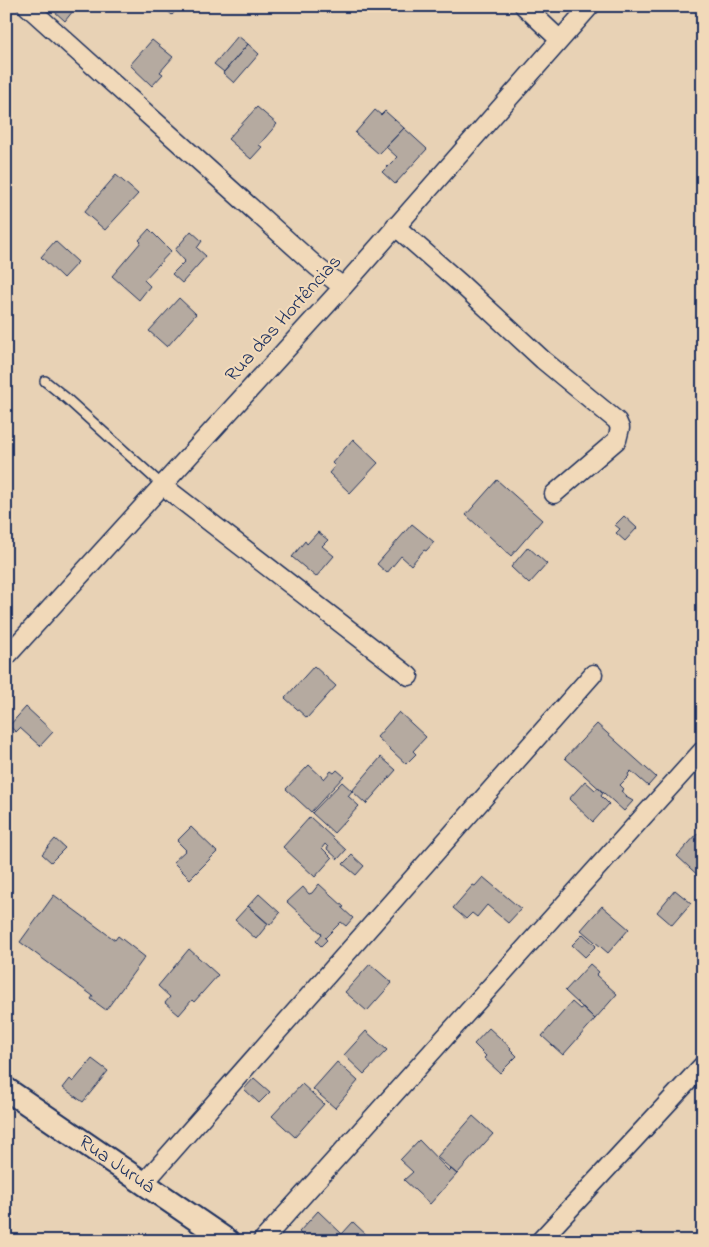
<svg xmlns="http://www.w3.org/2000/svg" width="709" height="1247" font-family="'Indie Flower',sans-serif">
	<style>
		.building { fill: #b5aaa0; stroke: #1b2f5e }
		.lines { fill: none; stroke-linecap: round; stroke-linejoin: round }
		.service-casing { stroke: #1b2f5e; stroke-width: 12 }
		.minor-casing { stroke: #1b2f5e; stroke-width: 21 }
		.tertiary-casing { stroke: #1b2f5e; stroke-width: 26 }
		.service { stroke: #f1d9b9; stroke-width: 9 }
		.minor { stroke: #f1d9b9; stroke-width: 18 }
		.tertiary { stroke: #f1d9b9; stroke-width: 22 }
		.labels { text-anchor: middle; dominant-baseline: central; stroke-width: 4.5; stroke-linejoin: round; paint-order: stroke }
		.street-label { font-size: 20px; fill: #1b2f5e; stroke: #f1d9b9 }
	</style>
	<rect width="100%" height="100%" fill="#e8d2b5"/>
	<filter id="ink" filterUnits="userSpaceOnUse"><feTurbulence type="fractalNoise" baseFrequency=".02" numOctaves="2"/><feDisplacementMap in="SourceGraphic" scale="10" xChannelSelector="R" yChannelSelector="G"/><feConvolveMatrix kernelMatrix="1 2 1 2 8 2 1 2 1" color-interpolation-filters="sRGB"/></filter>
	<g filter="url(#ink)">
		<!-- building -->
		<path class="building" d="M59,6H77L65,21L54,11Z
			M162,6H180L172,15Z
			M238,36L248,44L224,72L214,64Z
			M152,40L173,57L160,72L163,74L152,86L130,65Z
			M248,44L259,54L234,83L223,73Z
			M257,107L277,124L259,145L262,147L251,159L228,139Z
			M375,110L381,115L385,111L404,128L379,154L355,133Z
			M404,128L427,149L395,184L382,172L397,157L386,147Z
			M116,175L138,194L105,230L84,212Z
			M149,229L171,251L144,280L150,286L139,300L112,276L141,242L139,240Z
			M191,231L202,241L197,248L206,256L182,283L172,274L185,261L175,250Z
			M55,241L78,262L63,278L41,257Z
			M179,298L196,314L167,347L149,331Z
			M353,439L378,463L350,493L329,473L335,466L332,463Z
			M497,480L542,520L511,556L466,515Z
			M624,516L637,528L625,541L616,533L620,529L615,525Z
			M412,524L434,542L426,551L424,550L411,565L401,556L387,573L377,564Z
			M318,532L328,540L322,546L334,556L316,577L292,557L305,541L307,544Z
			M528,547L547,564L529,584L511,567Z
			M314,666L336,686L307,718L285,698Z
			M26,707L53,732L40,746L20,728L16,732L9,726Z
			M399,712L426,737L413,751L416,754L406,764L377,737Z
			M597,724L656,777L648,786L631,771L628,774L629,776L620,785L624,789L621,791L627,796L626,797L633,801L624,811L565,758Z
			M381,757L396,770L366,804L352,791Z
			M309,765L324,779L331,771L334,773L337,770L344,776L311,812L286,789Z
			M585,781L595,790L598,788L603,793L601,796L609,804L593,822L569,799Z
			M342,782L352,791L348,796L359,806L334,833L312,813Z
			M310,817L346,850L338,859L327,849L328,847L325,844L322,848L332,858L315,877L283,847Z
			M191,827L217,852L190,879L173,862L186,850L177,841Z
			M698,833L703,837V880L677,856Z
			M55,839L65,848L51,862L42,854Z
			M352,855L364,866L356,875L343,864Z
			M483,877L521,909L508,923L487,905L477,917L472,913L466,919L453,908L473,885L475,886Z
			M319,884L344,907L342,908L353,918L346,926L341,922L325,938L327,940L321,946L316,941L322,934L287,902L303,887L309,894L312,893Z
			M675,890L691,903L672,925L657,912Z
			M259,894L280,913L270,925L248,906Z
			M54,895L115,940L118,936L145,957L106,1010L91,999L93,996L20,942Z
			M248,906L268,924L256,939L235,920Z
			M602,906L629,929L608,953L581,930Z
			M583,934L596,946L585,957L572,945Z
			M189,949L218,975L194,1002L192,1000L179,1015L165,1003L170,997L158,986Z
			M370,964L392,983L367,1011L345,992Z
			M590,964L599,972L596,975L617,994L595,1019L565,991Z
			M572,1002L580,1009L583,1007L595,1019L563,1055L542,1036Z
			M489,1028L511,1048L510,1049L517,1056L500,1073L484,1058L486,1056L474,1044Z
			M366,1031L387,1050L364,1074L344,1055Z
			M92,1059L108,1071L83,1102L63,1088L70,1079L73,1082Z
			M337,1062L358,1081L335,1108L313,1089Z
			M254,1078L270,1092L259,1103L244,1089Z
			M302,1084L324,1104L295,1137L272,1116Z
			M473,1116L493,1134L457,1174L437,1157Z
			M419,1140L449,1171L451,1169L457,1174L430,1204L404,1180L413,1172L400,1160Z
			M318,1211L342,1234L353,1222L373,1241H308L299,1232Z"/>
		<g class="lines">
			<defs>
				<path id="service" d="M45,381L66,398L162,485"/>
				<path id="minor" d="M27,6L317,267L343,287
					M524,6L560,40
					M395,226L461,284L543,360L617,421L620,428L617,440L554,494
					M162,485L409,676
					M6,657L343,287L590,6
					M144,1183L593,674
					M262,1241L703,750
					M540,1241L703,1065"/>
				<g id="tertiary">
					<path id="s1" d="M6,1089L228,1241"/>
				</g>
			</defs>
			<!-- service casing -->
			<use href="#service" class="service-casing"/>
			<!-- minor casing -->
			<use href="#minor" class="minor-casing"/>
			<!-- tertiary casing -->
			<use href="#tertiary" class="tertiary-casing"/>
			<!-- service -->
			<use href="#service" class="service"/>
			<!-- minor -->
			<use href="#minor" class="minor"/>
			<!-- tertiary -->
			<use href="#tertiary" class="tertiary"/>
		</g>
	</g>
	<g class="labels">
		<!-- street labels -->
		<g class="street-label">
			<text transform="translate(284 319) rotate(-48)">Rua das Hortências</text>
			<text stroke="none"><textPath href="#s1" startOffset="134">Rua Juruá</textPath></text>
		</g>
	</g>
	<!-- margin -->
	<rect width="709" height="1247" fill="none" stroke="#f1d9b9" stroke-width="25"/>
	<rect x="12" y="12" width="684" height="1222" fill="none" stroke="#1b2f5e" stroke-width="2" filter="url(#ink)"/>
</svg>
